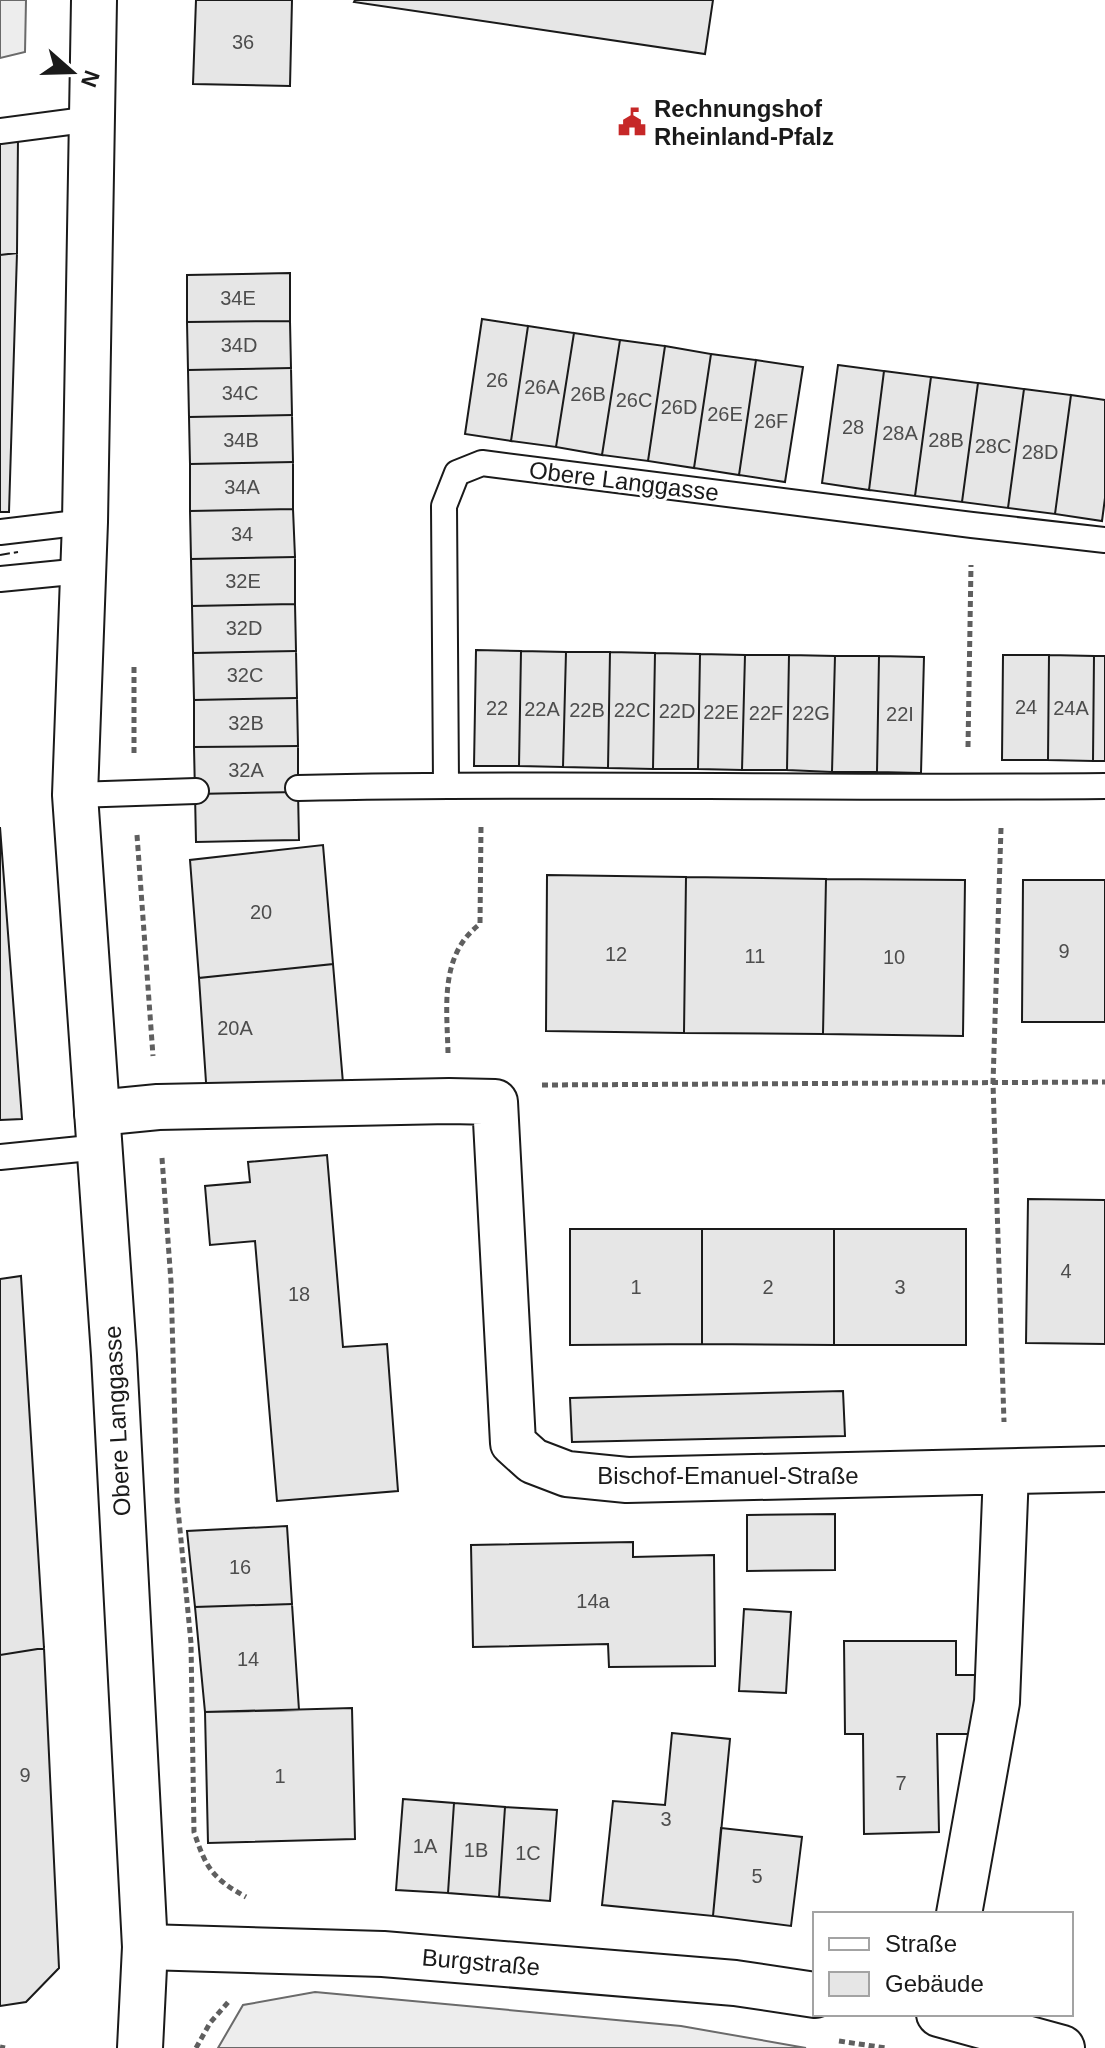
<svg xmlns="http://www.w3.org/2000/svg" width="1105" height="2048" font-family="Arial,sans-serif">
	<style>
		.built { fill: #ededed; stroke: #6a6a6a; stroke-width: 2 }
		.building { fill: #e6e6e6; stroke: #1a1a1a; stroke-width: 2 }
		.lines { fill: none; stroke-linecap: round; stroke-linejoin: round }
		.lane-casing { stroke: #1a1a1a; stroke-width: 28 }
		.street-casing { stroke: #1a1a1a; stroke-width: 48 }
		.secondary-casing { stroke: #1a1a1a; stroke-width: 48 }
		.path { stroke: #5f5f5f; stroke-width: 5; stroke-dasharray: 6 4; stroke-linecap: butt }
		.lane { stroke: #fff; stroke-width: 24 }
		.street { stroke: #fff; stroke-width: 44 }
		.secondary { stroke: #fff; stroke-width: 44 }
		.fence { stroke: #1a1a1a; stroke-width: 2; stroke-dasharray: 10 4; stroke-linecap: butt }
		.labels { text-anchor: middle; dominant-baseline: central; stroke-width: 6; stroke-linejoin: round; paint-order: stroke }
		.number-label { font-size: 20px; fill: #4d4d4d }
		.poi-label { font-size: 24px; font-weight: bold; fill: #1a1a1a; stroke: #fff; text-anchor: start }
		.street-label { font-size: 24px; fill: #1a1a1a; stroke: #fff }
	</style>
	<rect width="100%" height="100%" fill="#fff"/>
	<!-- built -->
	<path class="built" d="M0,0H26L25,52L0,58Z
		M315,1992L681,2026L806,2048H218L243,2005Z"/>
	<!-- building -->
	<path class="building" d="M196,0H292L290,86L193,84Z
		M355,0H713L705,54L354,2Z
		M18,137L17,253L0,255V140Z
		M17,253L9,512H0V255Z
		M290,273V321L187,322V275Z
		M482,319L528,326L511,441L465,434Z
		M290,321L291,368L188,370L187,322Z
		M528,326L574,333L556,447L511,441Z
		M574,333L620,340L602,455L556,447Z
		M620,340L665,346L648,461L602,455Z
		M665,346L711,354L694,468L648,461Z
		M711,354L756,360L739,475L694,468Z
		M756,360L803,367L785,482L739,475Z
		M838,365L884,371L869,490L822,483Z
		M291,368L292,415L189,417L188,370Z
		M884,371L931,377L915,496L869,490Z
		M931,377L978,383L962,502L915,496Z
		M978,383L1024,389L1008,508L962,502Z
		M1024,389L1071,395L1055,514L1008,508Z
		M1071,395L1105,400V498L1102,521L1055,514Z
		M292,415L293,462L190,464L189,417Z
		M293,462V509L190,511V464Z
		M293,509L295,557L191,559L190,511Z
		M295,557V604L192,606L191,559Z
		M295,604L296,651L193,653L192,606Z
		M476,650L521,651L519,766H474Z
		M296,651L297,698L194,700L193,653Z
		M521,651L566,652L563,767L519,766Z
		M566,652H610L608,768L563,767Z
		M610,652L655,653L653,769L608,768Z
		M655,653L700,654L698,769H653Z
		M700,654L745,655L742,770L698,769Z
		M745,655H789L787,770H742Z
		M789,655L835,656L832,772L787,770Z
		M1003,655H1049L1048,760H1002Z
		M1049,655L1094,656L1093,761L1048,760Z
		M835,656H879L877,772H832Z
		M879,656L924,657L921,773L877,772Z
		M1094,656H1105V761H1093Z
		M297,698L298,746L194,747V700Z
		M298,746V792L195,794L194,747Z
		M298,792L299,840L196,842L195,794Z
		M0,827L22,1119L0,1120Z
		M323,845L333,964L199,978L190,860Z
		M547,875L686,877L684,1033L546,1031Z
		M686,877L826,879L823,1034L684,1033Z
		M826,879L965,880L963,1036L823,1034Z
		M1023,880H1105V1022H1022Z
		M333,964L343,1083L207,1097L199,978Z
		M327,1155L343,1347L387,1344L398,1491L277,1501L255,1241L210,1245L205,1186L250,1182L248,1162Z
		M1028,1199L1105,1200V1344L1026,1343Z
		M570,1229H702V1344L570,1345Z
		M702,1229H834V1345L702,1344Z
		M834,1229H966V1345H834Z
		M21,1276L44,1648L0,1655V1279Z
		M843,1391L845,1436L572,1442L570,1398Z
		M835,1514V1570L747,1571V1515Z
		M287,1526L292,1604L195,1607L187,1531Z
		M633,1542V1557L714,1555L715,1666L609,1667L608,1644L473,1647L471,1545Z
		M292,1604L299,1710L205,1712L195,1607Z
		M744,1609L791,1612L786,1693L739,1691Z
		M844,1641H956V1675H978V1734H937L939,1832L864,1834L863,1734H845Z
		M44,1648L59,1968L26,2002L0,2006V1655Z
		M352,1708L355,1839L208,1843L205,1712Z
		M672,1733L730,1739L713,1916L602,1905L613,1801L665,1805Z
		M403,1799L454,1803L448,1893L396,1890Z
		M454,1803L505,1807L499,1897L448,1893Z
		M505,1807L557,1810L550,1901L499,1897Z
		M721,1828L802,1837L791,1926L713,1916Z"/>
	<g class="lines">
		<defs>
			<path id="lane" d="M0,131L92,119
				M0,532L85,522
				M0,579L82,571
				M446,784L444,506L457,473L482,463L972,525L1105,540
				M298,788C567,782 836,789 1105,786
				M75,795L196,791
				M0,1157L100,1147"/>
			<path id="street" d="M97,1113L158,1107L449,1101L495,1102L513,1443L533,1461L567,1474L627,1480L1105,1469
				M959,1914L997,1702L1006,1472
				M145,1947L383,1954L735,1983L815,1995
				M939,2014L1062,2048"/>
			<path id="secondary" d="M94,0L85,522L75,795L114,1355L145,1947L140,2048"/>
		</defs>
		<!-- lane casing -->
		<use href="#lane" class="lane-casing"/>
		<!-- street casing -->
		<use href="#street" class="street-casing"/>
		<!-- secondary casing -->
		<use href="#secondary" class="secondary-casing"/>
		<!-- path -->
		<path class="path" d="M968,747L971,565
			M134,753V667
			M1001,828L993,1083L1004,1422
			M137,835L153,1056
			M448,1053C447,1007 439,955 480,924L481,826
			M542,1085L1105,1082
			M162,1158L171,1282L177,1499L191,1643L194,1832C206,1868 212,1878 246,1897
			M839,2041L886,2048
			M0,2047L5,2048
			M196,2048L210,2023L230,2000"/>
		<!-- lane -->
		<use href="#lane" class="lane"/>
		<!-- street -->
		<use href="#street" class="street"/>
		<!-- secondary -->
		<use href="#secondary" class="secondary"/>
		<!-- fence -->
		<path class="fence" d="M0,555L18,552"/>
	</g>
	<!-- icons -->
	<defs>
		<symbol id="civic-bare" viewBox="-9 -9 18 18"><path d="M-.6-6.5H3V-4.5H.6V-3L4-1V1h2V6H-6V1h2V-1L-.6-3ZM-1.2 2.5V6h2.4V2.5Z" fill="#c62828" stroke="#fff" stroke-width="2.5" paint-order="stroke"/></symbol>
	</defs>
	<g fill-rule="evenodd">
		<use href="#civic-bare" x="612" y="102" width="40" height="40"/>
	</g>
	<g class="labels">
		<!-- number labels -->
		<g class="number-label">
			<text x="243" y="42">36</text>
			<text x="238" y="298">34E</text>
			<text x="239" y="345">34D</text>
			<text x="497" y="380">26</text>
			<text x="542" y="387">26A</text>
			<text x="240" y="393">34C</text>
			<text x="588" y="394">26B</text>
			<text x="634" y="400">26C</text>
			<text x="679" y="407">26D</text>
			<text x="725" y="414">26E</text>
			<text x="771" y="421">26F</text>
			<text x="853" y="427">28</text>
			<text x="900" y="433">28A</text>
			<text x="241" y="440">34B</text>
			<text x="946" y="440">28B</text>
			<text x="993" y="446">28C</text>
			<text x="1040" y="452">28D</text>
			<text x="242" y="487">34A</text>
			<text x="242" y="534">34</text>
			<text x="243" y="581">32E</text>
			<text x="244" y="628">32D</text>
			<text x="245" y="675">32C</text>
			<text x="1026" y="707">24</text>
			<text x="497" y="708">22</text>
			<text x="1071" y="708">24A</text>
			<text x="542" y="709">22A</text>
			<text x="587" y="710">22B</text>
			<text x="632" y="710">22C</text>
			<text x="677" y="711">22D</text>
			<text x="721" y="712">22E</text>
			<text x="766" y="713">22F</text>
			<text x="811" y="713">22G</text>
			<text x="900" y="714">22I</text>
			<text x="246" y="723">32B</text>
			<text x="246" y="770">32A</text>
			<text x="261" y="912">20</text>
			<text x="1064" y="951">9</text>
			<text x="616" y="954">12</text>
			<text x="755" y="956">11</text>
			<text x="894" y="957">10</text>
			<text x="235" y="1028">20A</text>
			<text x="1066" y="1271">4</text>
			<text x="636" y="1287">1</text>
			<text x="768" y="1287">2</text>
			<text x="900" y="1287">3</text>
			<text x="299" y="1294">18</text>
			<text x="240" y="1567">16</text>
			<text x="593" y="1601">14a</text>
			<text x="248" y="1659">14</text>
			<text x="25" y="1775">9</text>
			<text x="280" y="1776">1</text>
			<text x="901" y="1783">7</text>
			<text x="666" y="1819">3</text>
			<text x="425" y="1846">1A</text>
			<text x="476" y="1850">1B</text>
			<text x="528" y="1853">1C</text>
			<text x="757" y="1876">5</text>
		</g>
		<!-- poi labels -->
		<g class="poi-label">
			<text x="654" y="108">Rechnungshof<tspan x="654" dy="28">Rheinland-Pfalz</tspan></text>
		</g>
		<!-- street labels -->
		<g class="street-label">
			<text transform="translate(624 481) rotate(7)">Obere Langgasse</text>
			<text transform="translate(117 1421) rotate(-93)">Obere Langgasse</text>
			<text x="728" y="1475">Bischof-Emanuel-Straße</text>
			<text transform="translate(481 1962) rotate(5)">Burgstraße</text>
		</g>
	</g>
	<!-- legend -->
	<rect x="813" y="1912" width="260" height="104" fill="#ffffff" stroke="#a3a3a3" stroke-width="2"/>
	<rect x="829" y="1938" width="40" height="12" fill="#ffffff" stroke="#a3a3a3" stroke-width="2"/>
	<text x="885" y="1952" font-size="24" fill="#1a1a1a">Straße</text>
	<rect x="829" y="1972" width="40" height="24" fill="#e6e6e6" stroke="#a3a3a3" stroke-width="2"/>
	<text x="885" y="1992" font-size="24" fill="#1a1a1a">Gebäude</text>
	<!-- north arrow -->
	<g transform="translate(72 72) rotate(110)" stroke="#ffffff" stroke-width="6" paint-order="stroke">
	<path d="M0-6L14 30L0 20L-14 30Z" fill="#1a1a1a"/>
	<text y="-12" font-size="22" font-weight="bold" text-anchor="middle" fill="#1a1a1a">N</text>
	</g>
</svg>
